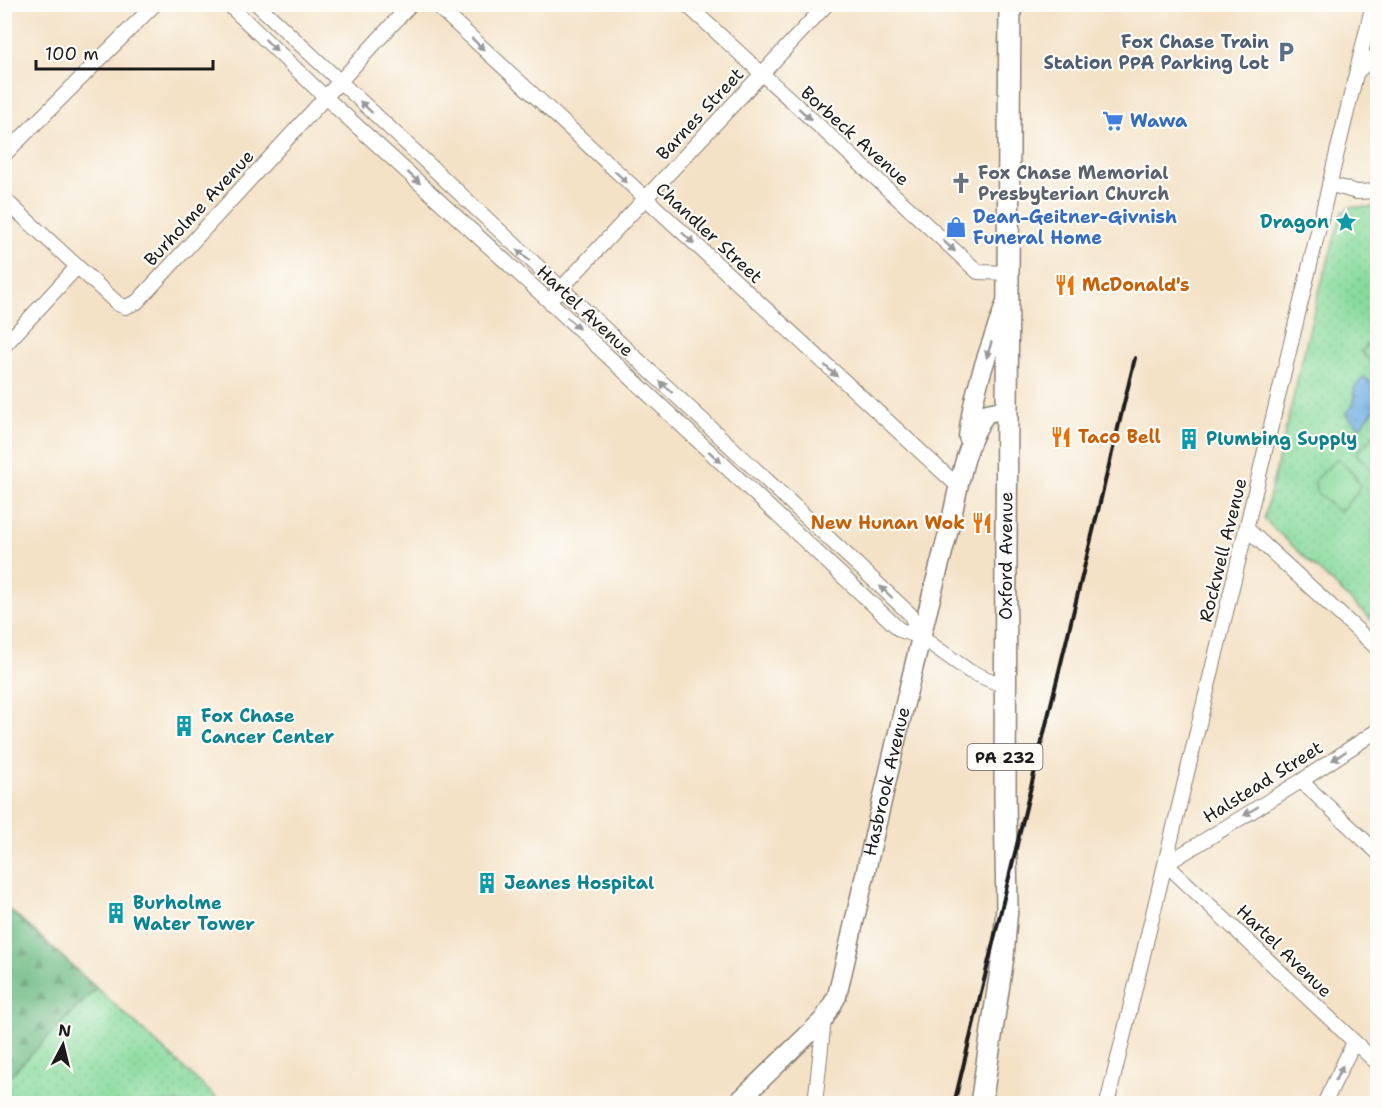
<svg xmlns="http://www.w3.org/2000/svg" width="1382" height="1108" font-family="'Shantell Sans',sans-serif">
	<style>
		.grass { fill: url(#grass-dots); stroke: #527b5c; stroke-width: 1.5 }
		.forest { fill: url(#forest-firs); stroke: #446b50; stroke-width: 1.5 }
		.garden { fill: #87da9c; stroke: #527b5c; stroke-width: 1.5 }
		.water { fill: url(#water-ripples); stroke: #466580; stroke-width: 1.5 }
		.lines { fill: none; stroke-linecap: round; stroke-linejoin: round }
		.minor-casing { stroke: #887f72; stroke-width: 16 }
		.secondary-casing { stroke: #887f72; stroke-width: 21 }
		.primary-casing { stroke: #887f72; stroke-width: 24 }
		.minor { stroke: #fff; stroke-width: 14 }
		.secondary { stroke: #fff; stroke-width: 18 }
		.primary { stroke: #fff; stroke-width: 21 }
		.rail { stroke: #1c1c1c; stroke-width: 4 }
		.oneway { fill: #999 }
		.labels { text-anchor: middle; dominant-baseline: central; stroke-width: 4.5; stroke-linejoin: round; paint-order: stroke }
		.shield { fill: #fdfcf7; stroke: #605f5e; stroke-width: 1.5 }
		.shield-label { font-size: 16px; font-weight: bold; fill: #1c1c1c }
		.service-label { font-size: 18px; font-weight: bold; fill: #4e5e75; stroke: #fdfcf7; text-anchor: end }
		.street-label { font-size: 18px; fill: #1c1c1c; stroke: #fdfcf7 }
		.shop-label { font-size: 18px; font-weight: bold; fill: #366cbe; stroke: #fdfcf7; text-anchor: start }
		.worship-label { font-size: 18px; font-weight: bold; fill: #5b616d; stroke: #fdfcf7; text-anchor: start }
		.culture-label { font-size: 18px; font-weight: bold; fill: #0d838f; stroke: #fdfcf7; text-anchor: start }
		.food-label { font-size: 18px; font-weight: bold; fill: #c56008; stroke: #fdfcf7; text-anchor: start }
	</style>
	<defs>
		<pattern id="grass-dots" width="8" height="8" patternUnits="userSpaceOnUse" patternTransform="scale(1.5)"><rect width="8" height="8" fill="#87da9c"/><path d="M2 2h.1M6 6h.1" fill="none" stroke="#74ba86" stroke-width="1.8" stroke-linecap="round"/></pattern>
		<pattern id="forest-firs" width="22" height="20" patternUnits="userSpaceOnUse" patternTransform="scale(1.5)"><rect width="22" height="20" fill="#6dba84"/><path d="M5 1l3.5 6h-7zM16 11l3.5 6h-7z" fill="#59966b"/></pattern>
		<pattern id="water-ripples" width="26" height="14" patternUnits="userSpaceOnUse" patternTransform="scale(1.5)"><rect width="26" height="14" fill="#71aee3"/><path d="M2 4q2-2 4 0t4 0M15 11q2-2 4 0t4 0" fill="none" stroke="#5c8db7"/></pattern>
	</defs>
	<rect width="100%" height="100%" fill="#fdfcf7"/>
	<filter id="ink" filterUnits="userSpaceOnUse"><feTurbulence type="fractalNoise" baseFrequency=".0167" numOctaves="2"/><feDisplacementMap in="SourceGraphic" scale="12" xChannelSelector="R" yChannelSelector="G"/><feConvolveMatrix kernelMatrix="1 2 1 2 8 2 1 2 1" color-interpolation-filters="sRGB"/></filter>
	<filter id="wash" filterUnits="userSpaceOnUse"><feTurbulence type="fractalNoise" baseFrequency=".008" numOctaves="4" result="noise"/><feDisplacementMap in="SourceGraphic" scale="24" xChannelSelector="R" yChannelSelector="G"/><feGaussianBlur stdDeviation="1.35" result="paint"/><feColorMatrix in="noise" values="0 0 0 0 0 0 0 0 0 0 0 0 0 0 0 0 0 1.4 0 .05"/><feComposite in="paint" operator="in"/></filter>
	<g filter="url(#wash)">
		<rect width="100%" height="100%" fill="#f4e2c7"/>
		<!-- grass -->
		<path class="grass" d="M1351,207H1377V625L1264,519L1316,302L1342,212Z
			M4,906L20,918L222,1103H5Z"/>
		<!-- forest -->
		<path class="forest" d="M5,906L96,988L5,1081H4Z"/>
		<!-- garden -->
		<path class="garden" d="M1377,334H1378L1377,367L1361,352Z
			M1377,432V475L1356,454Z
			M1338,458L1354,475L1360,485L1356,494L1339,512L1316,492L1315,480Z"/>
		<!-- water -->
		<path class="water" d="M1364,377L1377,388V406L1360,427L1345,414L1354,404V388Z"/>
	</g>
	<g filter="url(#ink)">
		<g class="lines">
			<defs>
				<path id="minor" d="M228,4L325,97L549,301L900,630L921,637L969,671L1006,687
					M257,4L910,614L921,637
					M435,4L959,487
					M686,4L978,272L1009,273
					M1357,72L1378,53
					M4,155L155,4
					M1329,184L1357,192L1378,191
					M4,199L118,304L125,307L137,302L162,275L411,4
					M555,295L827,4
					M4,346L77,267
					M1247,529L1378,649
					M1378,730L1301,781L1166,864L1378,1064
					M1301,781L1378,853
					M815,1104L824,1019
					M1107,1104L1373,4
					M1324,1104L1354,1042"/>
				<g id="secondary">
					<path d="M968,437C972,392 990,347 1005,305"/>
					<path id="s1" d="M736,1104L824,1019L837,996C873,843 906,689 947,537C957,501 963,442 987,413L1007,409"/>
				</g>
				<g id="primary">
					<path id="s2" d="M981,1104L1003,957L1007,908L1005,798L1006,544L1010,4"/>
				</g>
			</defs>
			<!-- minor casing -->
			<use href="#minor" class="minor-casing"/>
			<!-- secondary casing -->
			<use href="#secondary" class="secondary-casing"/>
			<!-- primary casing -->
			<use href="#primary" class="primary-casing"/>
			<!-- minor -->
			<use href="#minor" class="minor"/>
			<!-- secondary -->
			<use href="#secondary" class="secondary"/>
			<!-- primary -->
			<use href="#primary" class="primary"/>
			<!-- rail -->
			<path class="rail" d="M954,1104L1135,358"/>
		</g>
		<!-- one-way arrows -->
		<defs><path id="oneway-solid" d="M-6-.8H1V-3.2L6.5 0L1 3.2V.8H-6Z" transform="scale(1.5)"/></defs>
		<g class="oneway">
			<use href="#oneway-solid" transform="translate(478 44) rotate(43)"/>
			<use href="#oneway-solid" transform="translate(271 45) rotate(44)"/>
			<use href="#oneway-solid" transform="translate(366 107) rotate(-137)"/>
			<use href="#oneway-solid" transform="translate(805 114) rotate(42)"/>
			<use href="#oneway-solid" transform="translate(621 177) rotate(43)"/>
			<use href="#oneway-solid" transform="translate(414 178) rotate(42)"/>
			<use href="#oneway-solid" transform="translate(688 238) rotate(43)"/>
			<use href="#oneway-solid" transform="translate(949 246) rotate(42)"/>
			<use href="#oneway-solid" transform="translate(523 255) rotate(-137)"/>
			<use href="#oneway-solid" transform="translate(573 323) rotate(44)"/>
			<use href="#oneway-solid" transform="translate(989 350) rotate(107)"/>
			<use href="#oneway-solid" transform="translate(831 371) rotate(42)"/>
			<use href="#oneway-solid" transform="translate(666 387) rotate(-137)"/>
			<use href="#oneway-solid" transform="translate(715 457) rotate(42)"/>
			<use href="#oneway-solid" transform="translate(886 592) rotate(-137)"/>
			<use href="#oneway-solid" transform="translate(1339 756) rotate(147)"/>
			<use href="#oneway-solid" transform="translate(1251 811) rotate(148)"/>
			<use href="#oneway-solid" transform="translate(1339 1073) rotate(-64)"/>
		</g>
	</g>
	<!-- icons -->
	<defs>
		<symbol id="parking-bare" viewBox="-9 -9 18 18"><path d="M-3.5-5.5H1a3.5 3.5 0 0 1 0 7H-1V5.5H-3.5ZM-1-3.4V-.6H.8a1.4 1.4 0 0 0 0-2.8Z" fill="#5c6f8a" stroke="#fdfcf7" stroke-width="2.5" paint-order="stroke"/></symbol>
		<symbol id="supermarket-bare" viewBox="-9 -9 18 18"><path d="M-6-5.5h2.5l.6 2H6L4.5 2H-2.5L-4.4-4H-6ZM-1.5 3.2a1.3 1.3 0 1 0 .1 0ZM3 3.2a1.3 1.3 0 1 0 .1 0Z" fill="#3f7fe0" stroke="#fdfcf7" stroke-width="2.5" paint-order="stroke"/></symbol>
		<symbol id="church-bare" viewBox="-9 -9 18 18"><path d="M-1.2-6h2.4v3.5h3.3v2.4h-3.3V6h-2.4V-.1h-3.3v-2.4h3.3Z" fill="#6b7280" stroke="#fdfcf7" stroke-width="2.5" paint-order="stroke"/></symbol>
		<symbol id="sight-bare" viewBox="-9 -9 18 18"><path d="M0-6L1.8-2.2L6-1.7L2.9 1.2L3.7 5.4L0 3.3L-3.7 5.4L-2.9 1.2L-6-1.7L-1.8-2.2Z" fill="#0f9aa8" stroke="#fdfcf7" stroke-width="2.5" paint-order="stroke"/></symbol>
		<symbol id="shop-bare" viewBox="-9 -9 18 18"><path d="M-5-2.5h2.3a2.7 3.5 0 0 1 5.4 0H5L5.5 6h-11ZM-1.5-2.5h3a1.5 2.3 0 0 0-3 0Z" fill="#3f7fe0" stroke="#fdfcf7" stroke-width="2.5" paint-order="stroke"/></symbol>
		<symbol id="restaurant-bare" viewBox="-9 -9 18 18"><path d="M-5-6h1v4h1v-4h1v4h1v-4h1v5L-1.5 .5V6h-2V.5L-5-1ZM5-6V6H3V1.5H1.5Q1.5-4 5-6Z" fill="#e8710a" stroke="#fdfcf7" stroke-width="2.5" paint-order="stroke"/></symbol>
		<symbol id="building-bare" viewBox="-9 -9 18 18"><path d="M-4-6H4V6H1V3H-1V6H-4ZM-2.5-4.3h1.7v1.8h-1.7ZM.8-4.3h1.7v1.8H.8ZM-2.5-1h1.7V.8h-1.7ZM.8-1h1.7V.8H.8Z" fill="#0f9aa8" stroke="#fdfcf7" stroke-width="2.5" paint-order="stroke"/></symbol>
	</defs>
	<g fill-rule="evenodd">
		<use href="#parking-bare" x="1271" y="37" width="30" height="30"/>
		<use href="#supermarket-bare" x="1098" y="106" width="30" height="30"/>
		<use href="#church-bare" x="946" y="168" width="30" height="30"/>
		<use href="#sight-bare" x="1331" y="207" width="30" height="30"/>
		<use href="#shop-bare" x="941" y="212" width="30" height="30"/>
		<use href="#restaurant-bare" x="1050" y="270" width="30" height="30"/>
		<use href="#restaurant-bare" x="1046" y="422" width="30" height="30"/>
		<use href="#building-bare" x="1174" y="424" width="30" height="30"/>
		<use href="#restaurant-bare" x="967" y="508" width="30" height="30"/>
		<use href="#building-bare" x="169" y="711" width="30" height="30"/>
		<use href="#building-bare" x="472" y="868" width="30" height="30"/>
		<use href="#building-bare" x="101" y="898" width="30" height="30"/>
	</g>
	<g class="labels">
		<!-- shield labels -->
		<rect class="shield" x="967.5" y="744" width="75" height="26" rx="4.5"/>
		<g class="shield-label">
			<text x="1005" y="757">PA 232</text>
		</g>
		<!-- service labels -->
		<g class="service-label">
			<text x="1269" y="42">Fox Chase Train<tspan x="1269" dy="21">Station PPA Parking Lot</tspan></text>
		</g>
		<!-- street labels -->
		<g class="street-label">
			<text transform="translate(700 114) rotate(-47)">Barnes Street</text>
			<text transform="translate(855 136) rotate(42)">Borbeck Avenue</text>
			<text transform="translate(199 208) rotate(-47)">Burholme Avenue</text>
			<text transform="translate(709 233) rotate(43)">Chandler Street</text>
			<text transform="translate(585 311) rotate(43)">Hartel Avenue</text>
			<text transform="translate(1223 550) rotate(-76)">Rockwell Avenue</text>
			<text stroke="none"><textPath href="#s2" startOffset="550">Oxford Avenue</textPath></text>
			<text stroke="none"><textPath href="#s1" startOffset="369">Hasbrook Avenue</textPath></text>
			<text transform="translate(1263 782) rotate(-32)">Halstead Street</text>
			<text transform="translate(1284 951) rotate(44)">Hartel Avenue</text>
		</g>
		<!-- shop labels -->
		<g class="shop-label">
			<text x="1130" y="121">Wawa</text>
			<text x="973" y="217">Dean-Geitner-Givnish<tspan x="973" dy="21">Funeral Home</tspan></text>
		</g>
		<!-- worship labels -->
		<g class="worship-label">
			<text x="978" y="173">Fox Chase Memorial<tspan x="978" dy="21">Presbyterian Church</tspan></text>
		</g>
		<!-- culture labels -->
		<g class="culture-label">
			<text x="1329" y="222" text-anchor="end">Dragon</text>
			<text x="1206" y="439">Plumbing Supply</text>
			<text x="201" y="716">Fox Chase<tspan x="201" dy="21">Cancer Center</tspan></text>
			<text x="504" y="883">Jeanes Hospital</text>
			<text x="133" y="903">Burholme<tspan x="133" dy="21">Water Tower</tspan></text>
		</g>
		<!-- food labels -->
		<g class="food-label">
			<text x="1082" y="285">McDonald's</text>
			<text x="1078" y="437">Taco Bell</text>
			<text x="965" y="523" text-anchor="end">New Hunan Wok</text>
		</g>
	</g>
	<!-- margin -->
	<rect width="1382" height="1108" fill="none" stroke="#fdfcf7" stroke-width="24"/>
	<!-- north arrow -->
	<g transform="translate(63 1045) rotate(7)" stroke="#fdfcf7" stroke-width="4.5" paint-order="stroke">
	<path d="M0-4.5L10 22L0 15L-10 22Z" fill="#1c1c1c"/>
	<text y="-9" font-size="16" font-weight="bold" text-anchor="middle" fill="#1c1c1c">N</text>
	</g>
	<!-- scale -->
	<path d="M36 60v9h177v-9" fill="none" stroke="#1c1c1c" stroke-width="3"/>
	<text x="45" y="60" font-size="18" fill="#1c1c1c" stroke="#fdfcf7" stroke-width="4.5" paint-order="stroke">100 m</text>
</svg>
